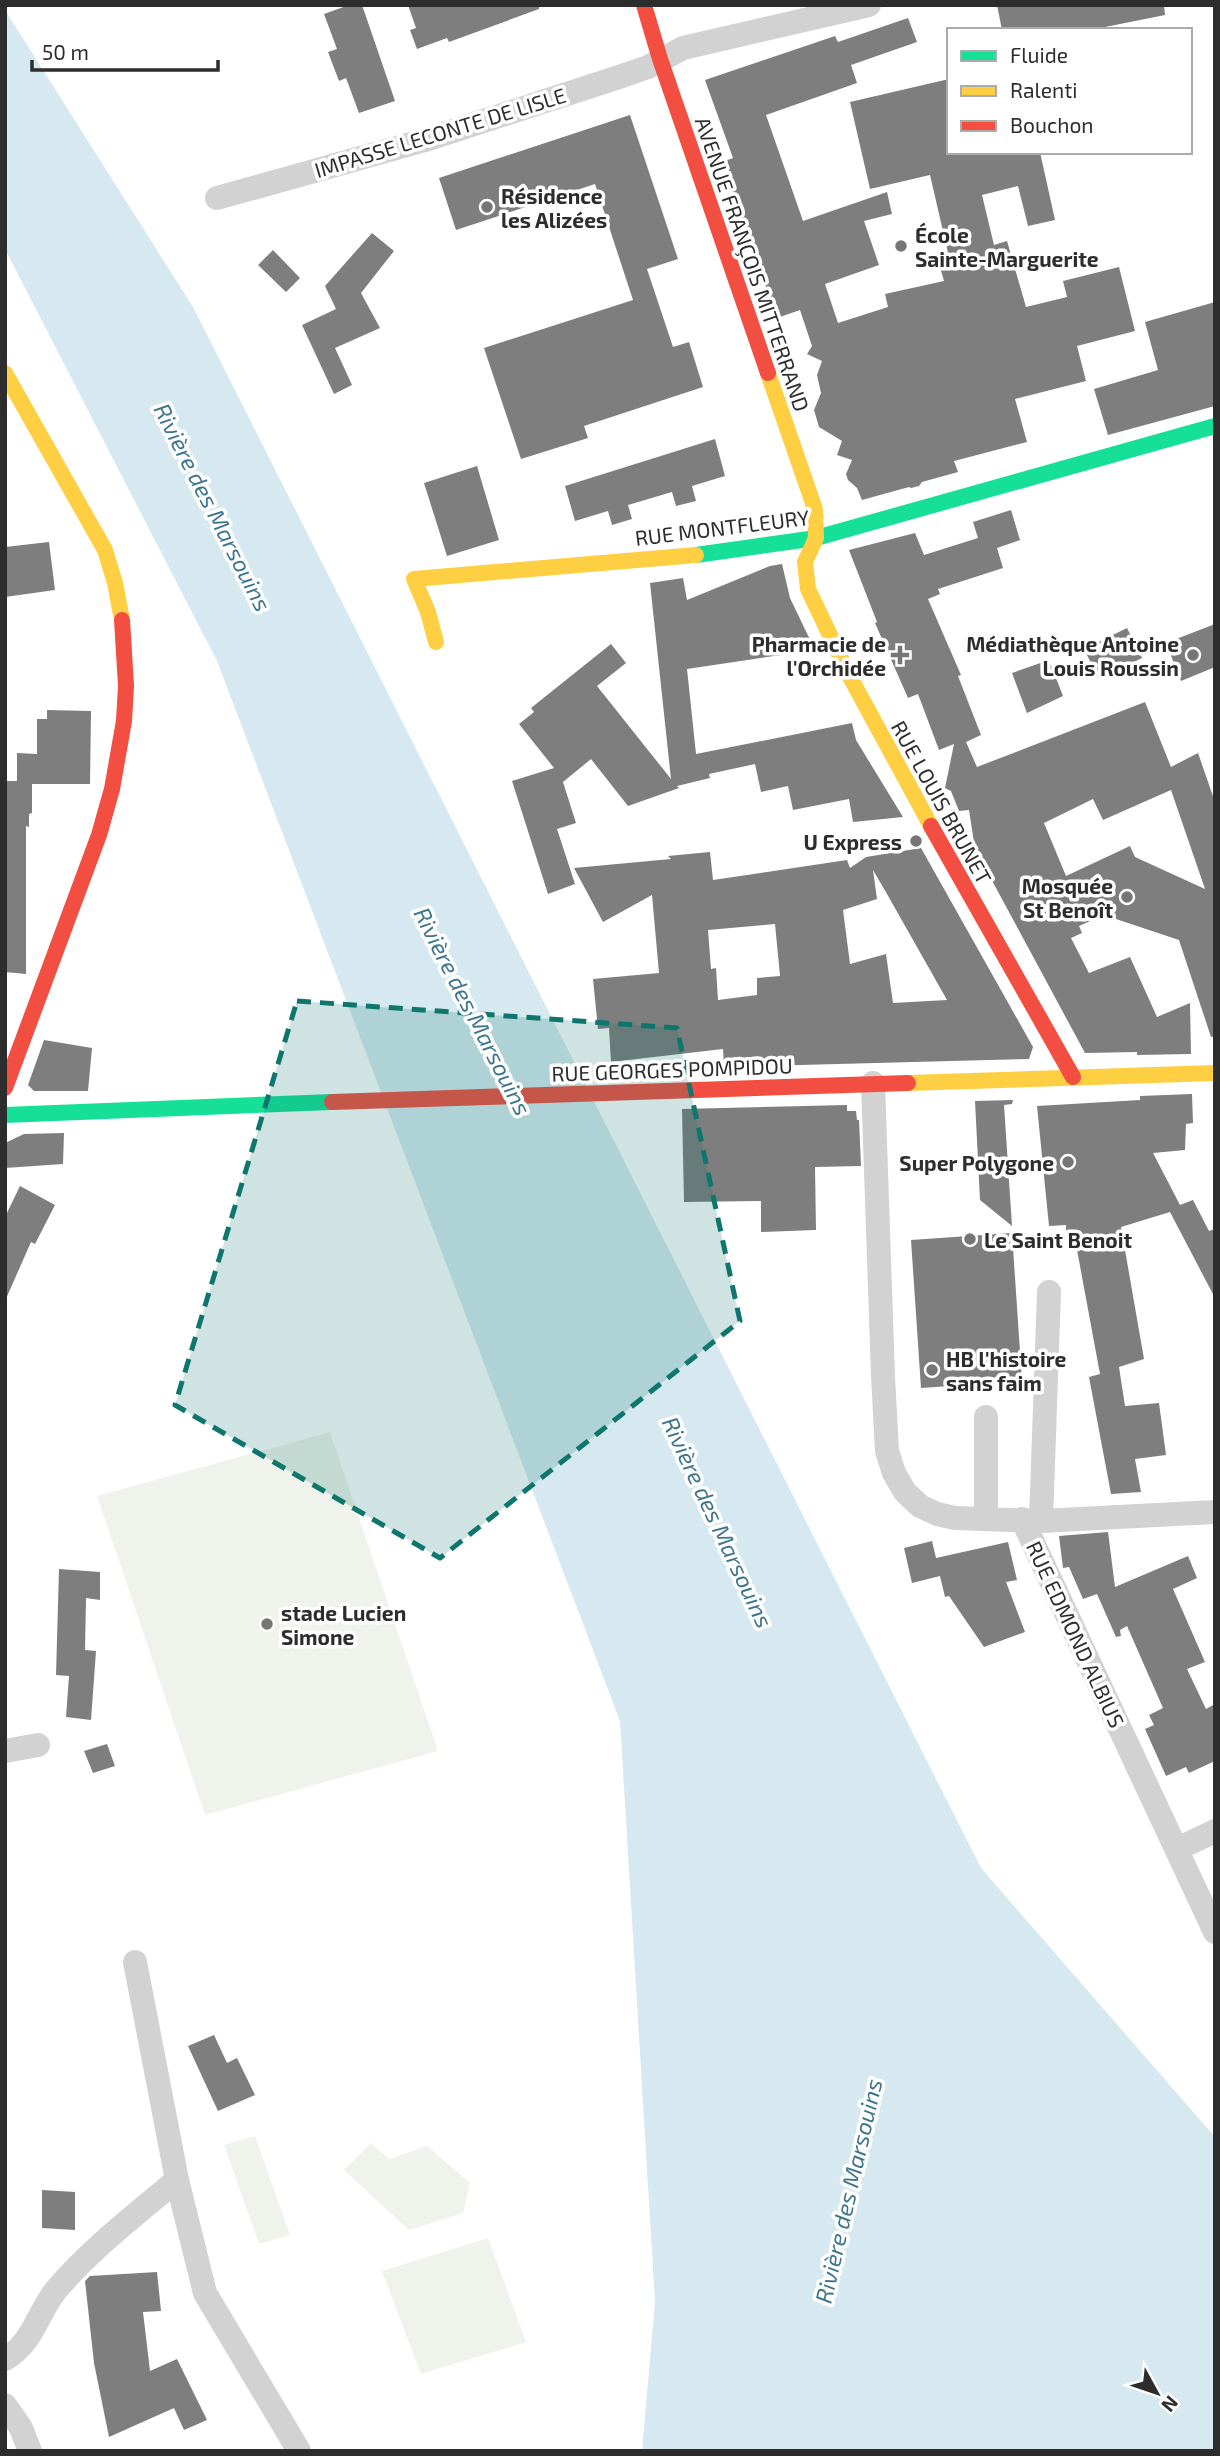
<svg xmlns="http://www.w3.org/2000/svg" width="1220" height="2456" font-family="'Exo 2',sans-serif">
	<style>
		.green { fill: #f0f3eb }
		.water { fill: #d7e9f0 }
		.building { fill: #7e7e7e; fill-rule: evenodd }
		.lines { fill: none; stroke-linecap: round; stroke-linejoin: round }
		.street { stroke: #d2d2d2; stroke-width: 24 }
		.fast { stroke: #16e098; stroke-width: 16 }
		.slow { stroke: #ffcf43; stroke-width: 16 }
		.jam { stroke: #f24e42; stroke-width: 16 }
		.marked { fill: #0f766e; fill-opacity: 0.2; stroke: #0f766e; stroke-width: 5; stroke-dasharray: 14 9; stroke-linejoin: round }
		.poi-dot { fill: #767676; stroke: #fff; stroke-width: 2.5 }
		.labels { text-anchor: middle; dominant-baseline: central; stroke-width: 7; stroke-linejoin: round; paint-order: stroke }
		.street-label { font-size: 21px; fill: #2d2d2d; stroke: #fff }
		.poi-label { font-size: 21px; font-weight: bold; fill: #2d2d2d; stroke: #fff; text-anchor: start }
		.water-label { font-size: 23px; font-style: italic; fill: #3c758d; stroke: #fff }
	</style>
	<rect width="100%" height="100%" fill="#fff"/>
	<!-- green -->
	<path class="green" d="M330,1432L438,1751L205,1815L97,1496Z
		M255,2136L290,2235L259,2244L224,2145Z
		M371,2143L389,2159L427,2146L470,2183L463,2213L409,2230L344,2170Z
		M488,2238L526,2342L421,2374L382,2271Z"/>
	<!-- water -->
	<path class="water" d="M5,10L193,307L981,1868L1215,2137V2451H642L655,2302L620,1721L217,661L5,249Z"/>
	<!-- building -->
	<path class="building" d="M349,5H362L395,101L359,113L346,78L339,81L328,52L337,49L324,14Z
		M408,5H539V9L449,42L447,38L417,49L410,30L416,28Z
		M997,5H1164L1165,15L1090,30H1002Z
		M908,18L917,42L851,65L857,83L766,115L803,221L887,192L892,214L864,221L879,265L825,284L838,323L888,307L885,294L944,281L938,260L949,257L930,175L870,189L850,102L949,79V152H1040L1055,220L1028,226L1018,186L982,195L994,245L1007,241L1026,307L1067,297L1063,281L1119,267L1135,331L1077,346L1086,381L1015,399L1027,442L954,461L958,472L922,482L919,486L911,488L909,487L862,500L857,488L848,480L846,474L852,460L837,455L842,441L819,427L814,410L821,393L817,375L822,361L807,354L812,346L800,310L777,318L722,162L733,158L705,80L835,36L838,42Z
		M630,115L678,259L647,269L673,347L689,342L703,387L584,426L588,438L521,459L484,348L633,300L595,184L456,230L439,178Z
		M372,233L394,251L361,293L380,328L335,348L352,385L334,394L302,325L336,309L325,286Z
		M273,250L300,278L286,292L258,265Z
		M1215,302V406L1108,435L1094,389L1158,370L1145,322Z
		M715,439L725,476L692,486L696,501L676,506L672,492L628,505L632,519L612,525L608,511L575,521L565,486Z
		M477,466L499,540L447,556L424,483Z
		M1011,510L1020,540L997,548L1003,568L938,589L940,594L928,599L961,675L958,676L981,735L966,742L977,767L1145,702L1171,767L1198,753L1215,802V1036L1211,1037L1179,940L1104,915L1079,926L1082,933L1071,938L1089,973L1130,957L1157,1017L1190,1003L1191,1054L1137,1055V1052L1085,1053L975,849L969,810L959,811L951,791L945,788L954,744L939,750L918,694L908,698L875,623L877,622L849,550L915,533L924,555L978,538L973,522ZM1171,790L1205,889L1135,857L1130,846L1066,876L1044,823L1093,799L1103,820Z
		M49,542L55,590L5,597V547Z
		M782,564L790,598L815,650L687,669L696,754L852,723L856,740L903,817L853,822L849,799L793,810L788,786L761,792L755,764L709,774L710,778L677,786L679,788L628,806L591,759L563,782L576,823L557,829L575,884L548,894L512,781L554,768L519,724L534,712L531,708L611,644L626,663L597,686L671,779L650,583L683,578L687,600L770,566Z
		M1215,624V667L1181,681L1166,643Z
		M1127,628L1142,658L1099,679L1084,649Z
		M1049,660L1063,696L1027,713L1012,673Z
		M47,710L91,711L90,784H32V813L29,814V827L26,826V974L5,972V781H17V753L37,754V719H47Z
		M921,848L1033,1047L1029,1059L724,1067L723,1049L611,1062L609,1028L598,1029L593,979L659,973L652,895L603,922L574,868L671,859L668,856L710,852L713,880L847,860L850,868L866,857ZM873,870L887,894L947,1000L893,1003L886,954L850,964L843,910L877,899ZM775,924L780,976L757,978V995L718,1000L716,968L711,969L708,930Z
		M44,1040L92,1048L88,1091H34L28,1085Z
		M1192,1094L1193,1123L1186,1124L1185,1150L1153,1153L1180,1205L1193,1200L1209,1231L1215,1229V1298L1170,1212L1121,1227L1144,1359L1119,1367L1125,1406L1159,1403L1166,1455L1135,1459L1141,1492L1111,1494L1089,1377L1100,1374L1075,1239H1066V1225L1049,1226L1037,1106L1140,1100V1096Z
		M1013,1100L1012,1104L1004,1105L1012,1226L980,1200L975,1101Z
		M847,1105V1111H856L857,1120H859L861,1166L815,1167L816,1230L761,1232V1201L684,1202L682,1109Z
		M64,1133L63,1164L5,1168V1143L24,1134Z
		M20,1186L55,1205L35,1244L31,1242L5,1301V1217Z
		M1012,1233L1022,1381L921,1388L911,1240Z
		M1108,1532L1115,1587L1188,1556L1197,1578L1173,1589L1205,1662L1187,1669L1206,1709L1215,1704V1761L1189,1773L1186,1767L1166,1776L1145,1729L1154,1725L1149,1715L1163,1708L1127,1626L1120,1630L1121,1636L1116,1637L1097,1594L1083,1599L1069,1567L1063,1568L1059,1536Z
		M932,1541L936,1558L1008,1542L1017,1580L1006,1582L1025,1632L984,1647L949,1596L945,1597L940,1576L912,1583L904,1548Z
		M59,1569L100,1572V1600L86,1598L85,1650L96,1651L91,1720L66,1717L69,1676L56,1675Z
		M107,1744L115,1766L93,1773L84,1751Z
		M214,2035L227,2063L237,2058L255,2095L218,2111L188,2046Z
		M42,2190L75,2192V2230L42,2228Z
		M157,2272L161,2311L143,2312L150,2371L177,2359L207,2420L184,2430L174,2408L109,2437L94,2363L85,2281L90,2276Z"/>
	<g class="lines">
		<!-- street -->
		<path class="street" d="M217,198L425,140L619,77L648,67L683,48L869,5
			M873,1083L883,1376L887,1451L894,1473L905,1492L920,1506L937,1514L955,1518L1041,1521L1215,1512
			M986,1519V1417
			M1022,1519L1215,1932
			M1041,1521L1049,1292
			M5,1751L38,1745
			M1177,1849L1215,1831
			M135,1962L177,2180L205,2293L299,2451
			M5,2359C33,2343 37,2314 56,2290C91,2249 135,2215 177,2180
			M5,2405L21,2428L30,2451"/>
		<!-- fast -->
		<path class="fast" d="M696,555L816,538L1215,426
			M5,1115L332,1102"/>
		<!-- slow -->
		<path class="slow" d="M5,373L105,550L115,583L122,620
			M768,373L815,509L816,538L805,562L808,589L849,675L931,826
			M436,642L428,612L414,579L696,555
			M908,1083L1215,1073"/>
		<!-- jam -->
		<path class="jam" d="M644,5L660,59L768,373
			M931,826L1073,1077
			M5,1088L99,835L112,789L124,721L126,686L122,620
			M332,1102L908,1083"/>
	</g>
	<!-- marked area -->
	<path class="marked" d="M297,1001L677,1028L740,1321L440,1558L175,1405Z"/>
	<!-- markers -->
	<g class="poi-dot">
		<circle cx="487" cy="207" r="7"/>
		<circle cx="901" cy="246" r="7"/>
		<path d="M896.5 644.5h7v7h7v7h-7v7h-7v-7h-7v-7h7z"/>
		<circle cx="1193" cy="655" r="7"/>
		<circle cx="916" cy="841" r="7"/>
		<circle cx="1127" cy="897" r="7"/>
		<circle cx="1068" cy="1162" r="7"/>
		<circle cx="970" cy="1239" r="7"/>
		<circle cx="932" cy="1370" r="7"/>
		<circle cx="267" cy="1624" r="7"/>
	</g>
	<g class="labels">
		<!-- street labels -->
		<g class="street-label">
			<text transform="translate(440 132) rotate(-17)">IMPASSE LECONTE DE LISLE</text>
			<text transform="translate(753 264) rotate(71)">AVENUE FRANÇOIS MITTERRAND</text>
			<text transform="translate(722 527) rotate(-7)">RUE MONTFLEURY</text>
			<text transform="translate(942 802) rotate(61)">RUE LOUIS BRUNET</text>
			<text transform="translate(672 1069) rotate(-2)">RUE GEORGES POMPIDOU</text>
			<text transform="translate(1076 1634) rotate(65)">RUE EDMOND ALBIUS</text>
		</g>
		<!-- poi labels -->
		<g class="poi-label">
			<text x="501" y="195">Résidence<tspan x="501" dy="24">les Alizées</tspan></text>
			<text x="915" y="234">École<tspan x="915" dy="24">Sainte-Marguerite</tspan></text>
			<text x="886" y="643" text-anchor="end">Pharmacie de<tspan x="886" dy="24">l'Orchidée</tspan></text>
			<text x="1179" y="643" text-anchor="end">Médiathèque Antoine<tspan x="1179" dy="24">Louis Roussin</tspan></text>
			<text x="902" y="841" text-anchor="end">U Express</text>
			<text x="1113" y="885" text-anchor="end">Mosquée<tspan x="1113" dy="24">St Benoît</tspan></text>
			<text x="1054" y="1162" text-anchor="end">Super Polygone</text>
			<text x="984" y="1239">Le Saint Benoit</text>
			<text x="946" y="1358">HB l'histoire<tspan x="946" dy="24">sans faim</tspan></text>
			<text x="281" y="1612">stade Lucien<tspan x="281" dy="24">Simone</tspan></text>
		</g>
		<!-- water labels -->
		<g class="water-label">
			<text transform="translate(213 507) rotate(63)">Rivière des Marsouins</text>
			<text transform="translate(473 1011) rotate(63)">Rivière des Marsouins</text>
			<text transform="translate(718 1522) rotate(65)">Rivière des Marsouins</text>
			<text transform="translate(848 2191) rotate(-77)">Rivière des Marsouins</text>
		</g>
	</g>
	<!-- border -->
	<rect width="1220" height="2456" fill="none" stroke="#2d2d2d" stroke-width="14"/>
	<!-- legend -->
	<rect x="947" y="28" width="245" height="126" fill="#ffffff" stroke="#ababab" stroke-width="2"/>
	<rect x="961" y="51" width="35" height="10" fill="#16e098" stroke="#ababab" stroke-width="2"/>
	<text x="1010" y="63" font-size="21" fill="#2d2d2d">Fluide</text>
	<rect x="961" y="86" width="35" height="10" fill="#ffcf43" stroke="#ababab" stroke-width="2"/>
	<text x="1010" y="98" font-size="21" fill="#2d2d2d">Ralenti</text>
	<rect x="961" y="121" width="35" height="10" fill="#f24e42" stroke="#ababab" stroke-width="2"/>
	<text x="1010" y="133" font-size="21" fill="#2d2d2d">Bouchon</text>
	<!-- north arrow -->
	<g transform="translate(1157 2393) rotate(130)" stroke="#ffffff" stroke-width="5" paint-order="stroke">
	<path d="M0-5L12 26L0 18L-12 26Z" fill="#2d2d2d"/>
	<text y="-10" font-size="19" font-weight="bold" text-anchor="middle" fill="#2d2d2d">N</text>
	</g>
	<!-- scale -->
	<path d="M32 60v10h186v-10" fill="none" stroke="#2d2d2d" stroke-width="3.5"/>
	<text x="42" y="60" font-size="21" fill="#2d2d2d" stroke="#ffffff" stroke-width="5" paint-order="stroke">50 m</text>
</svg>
